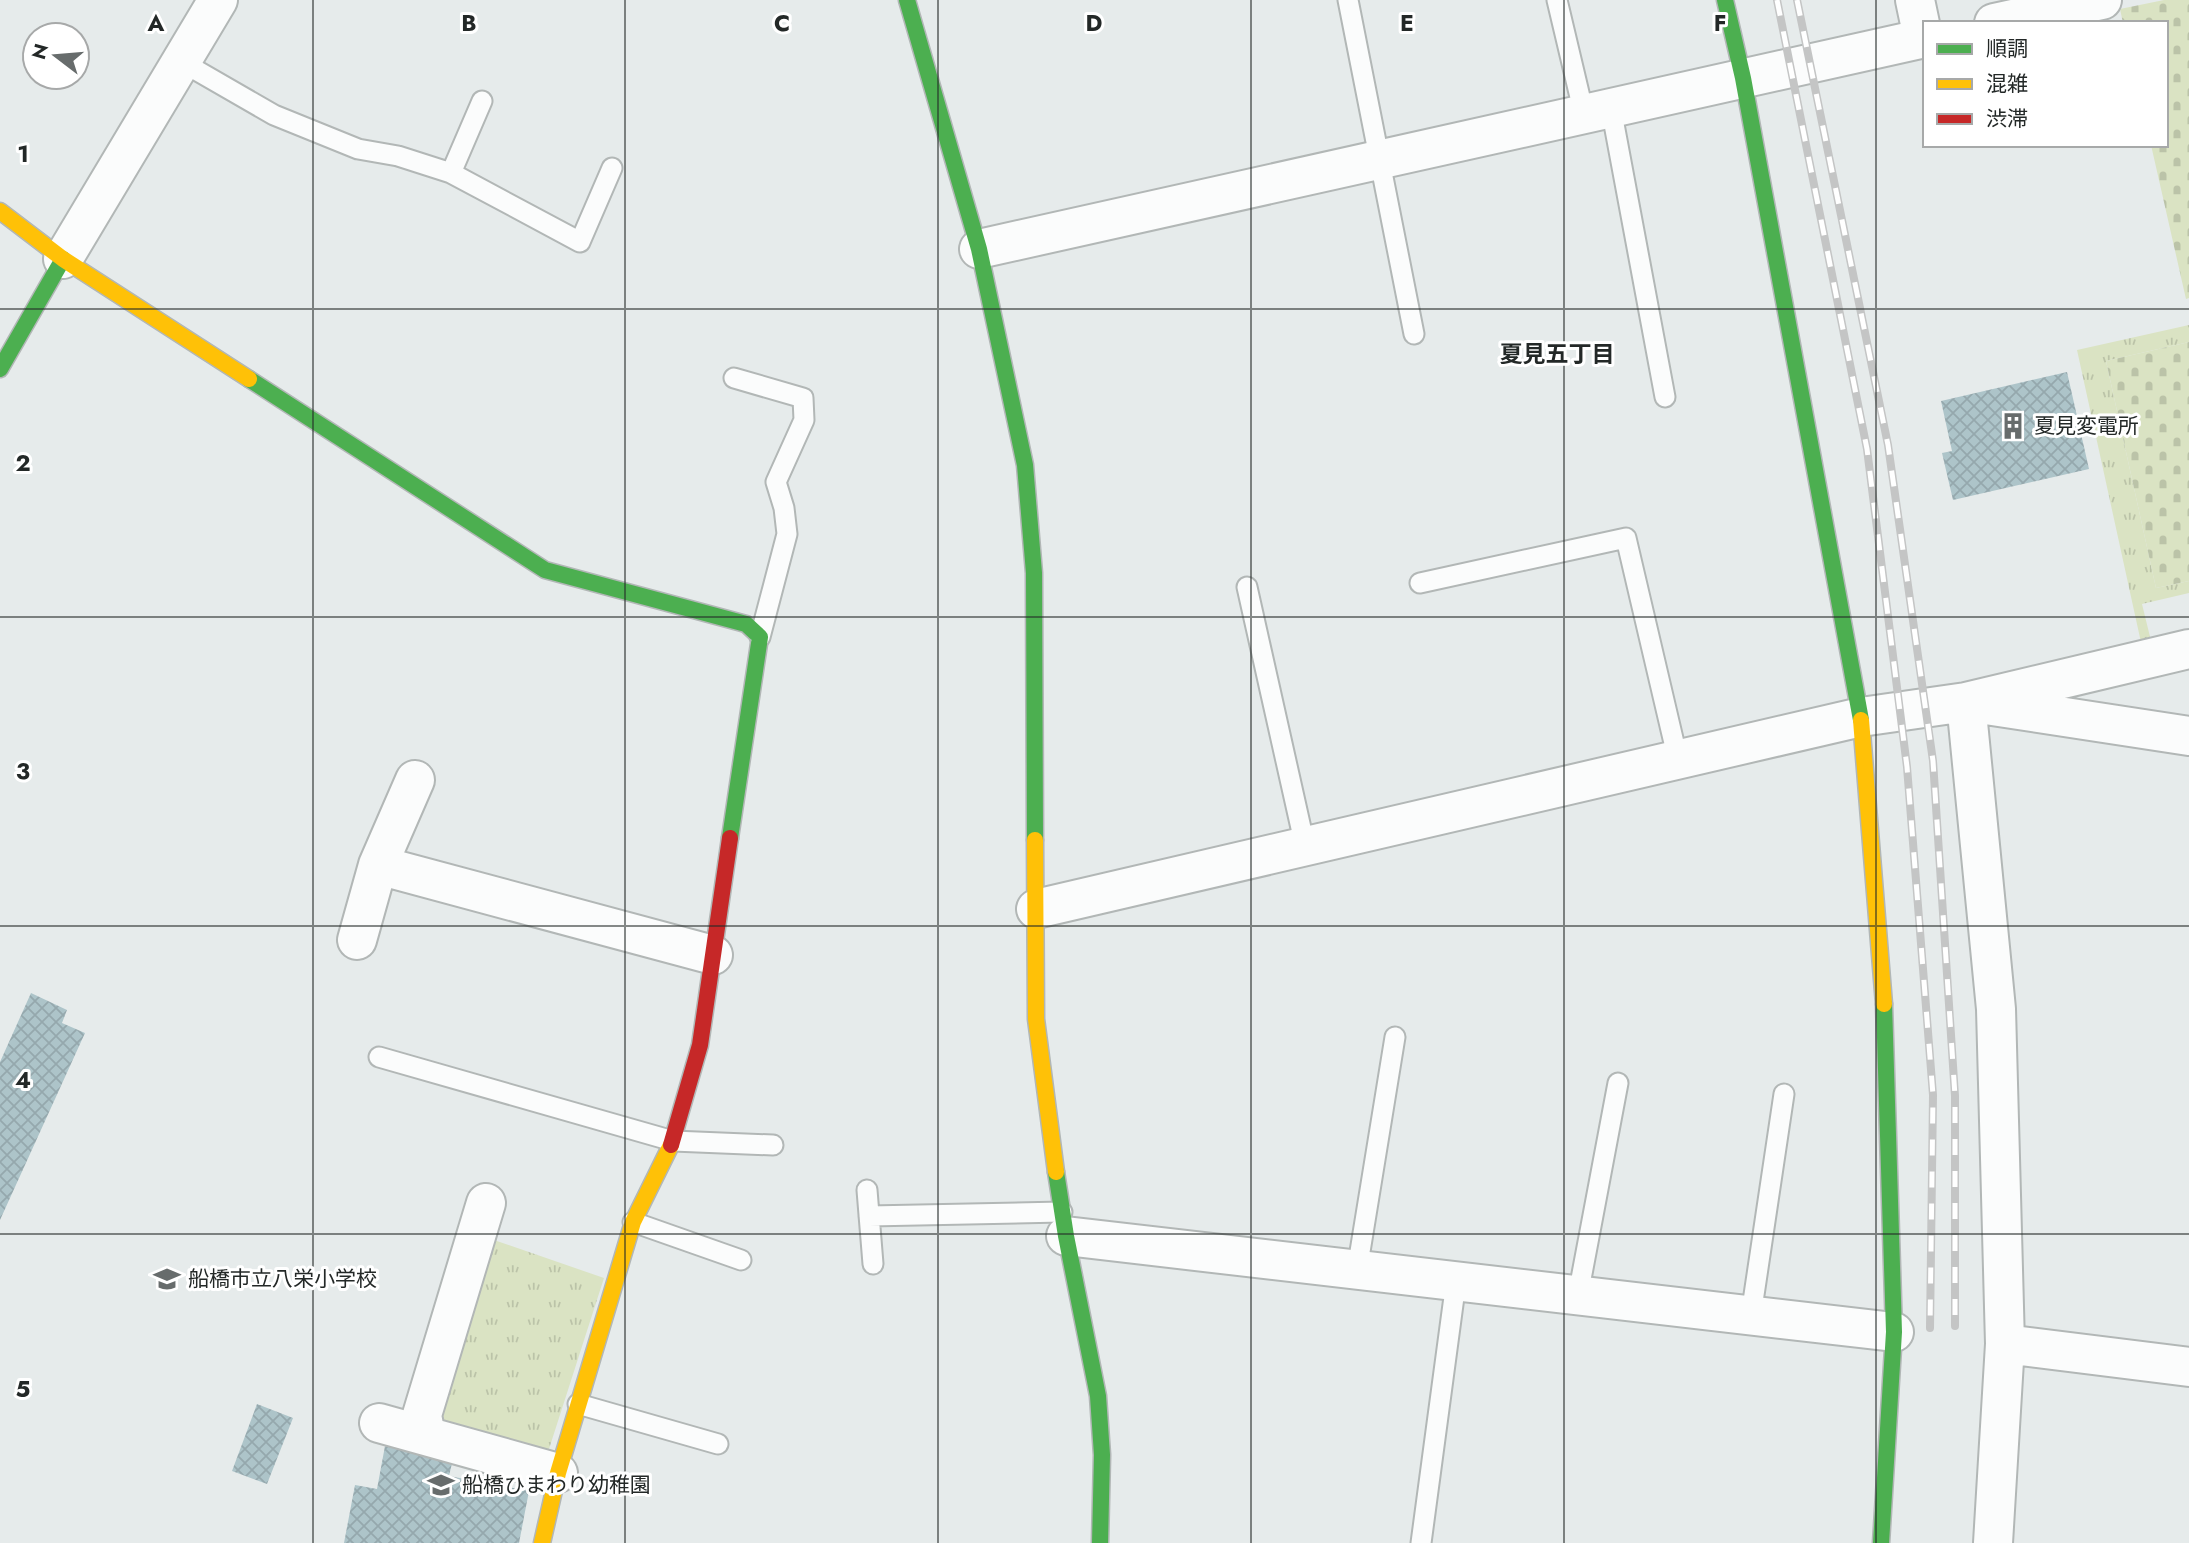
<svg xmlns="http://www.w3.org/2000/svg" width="2189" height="1543" font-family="Jost,'Noto Sans JP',sans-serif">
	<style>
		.grass { fill: url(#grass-tufts) }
		.cemetery { fill: url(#cemetery-stones) }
		.building { fill: url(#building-cross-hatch) }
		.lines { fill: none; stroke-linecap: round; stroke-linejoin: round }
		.lane-casing { stroke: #b2b7b6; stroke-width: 23 }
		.street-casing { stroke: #b2b7b6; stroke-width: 42 }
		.fast-casing { stroke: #b2b7b6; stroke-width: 19 }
		.slow-casing { stroke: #b2b7b6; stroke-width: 19 }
		.jam-casing { stroke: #b2b7b6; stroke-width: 19 }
		.lane { stroke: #fbfcfc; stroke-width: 19 }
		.street { stroke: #fbfcfc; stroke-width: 38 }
		.fast { stroke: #4caf50; stroke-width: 16 }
		.slow { stroke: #ffc107; stroke-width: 16 }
		.jam { stroke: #c62828; stroke-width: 16 }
		.rail-casing { stroke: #c4c5c5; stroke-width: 8 }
		.rail { stroke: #fff; stroke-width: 5; stroke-dasharray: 16; stroke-linecap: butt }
		.grid { fill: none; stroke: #232827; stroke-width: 2; stroke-opacity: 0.55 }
		.labels { text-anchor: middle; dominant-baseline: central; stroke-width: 6; stroke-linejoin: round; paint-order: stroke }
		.poi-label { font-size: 21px; fill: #232827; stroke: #fff; text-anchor: start }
		.neighbourhood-label { font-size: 23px; font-weight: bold; fill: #232827; stroke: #fff }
		.grid-label { font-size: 23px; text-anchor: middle; font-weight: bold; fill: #232827; stroke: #fff; stroke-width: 6; stroke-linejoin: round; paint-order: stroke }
	</style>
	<defs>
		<pattern id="grass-tufts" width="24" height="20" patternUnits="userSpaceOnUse" patternTransform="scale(1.75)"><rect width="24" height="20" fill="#dae3c3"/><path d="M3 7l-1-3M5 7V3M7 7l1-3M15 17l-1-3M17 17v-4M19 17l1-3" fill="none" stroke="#bbc3a8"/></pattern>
		<pattern id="cemetery-stones" width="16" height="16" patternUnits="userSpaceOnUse" patternTransform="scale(1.75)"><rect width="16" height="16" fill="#dae3c3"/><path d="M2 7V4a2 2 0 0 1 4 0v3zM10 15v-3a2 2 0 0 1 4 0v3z" fill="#bbc3a8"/></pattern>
		<pattern id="building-cross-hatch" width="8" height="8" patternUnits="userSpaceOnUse" patternTransform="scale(1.75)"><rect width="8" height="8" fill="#adc4c9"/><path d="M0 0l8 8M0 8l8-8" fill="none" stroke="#95a8ad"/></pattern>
	</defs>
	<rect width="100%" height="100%" fill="#e6ebeb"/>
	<!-- grass -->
	<path class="grass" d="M2189,325V342L2106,361L2156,588L2189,581V593L2142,604L2152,645L2142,647L2077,350Z
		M491,1239L604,1278L549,1449L531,1455L443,1430L436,1405Z"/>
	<!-- cemetery -->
	<path class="cemetery" d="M2164,0H2189V298L2186,299L2151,145H2166V23H2123L2120,9Z
		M2189,342V581L2156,588L2106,361Z"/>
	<!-- building -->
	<path class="building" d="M2067,372L2089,469L1953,500L1942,453L1952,451L1941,401Z
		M31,993L67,1010L62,1023L85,1033L0,1220V1062Z
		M257,1404L293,1418L267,1484L232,1471Z
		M385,1446L453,1459L449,1476L529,1491L519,1543H344L355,1485L377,1489Z"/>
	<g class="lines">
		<defs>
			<path id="lane" d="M1348,0L1414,334
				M1557,0L1584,114
				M182,62L274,115L358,149L398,156L451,173L580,242L612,168
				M1611,108L1665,397
				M451,173L482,101
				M734,378L803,398L804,420L776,482L784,508L787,534L760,637
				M1420,583L1626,538L1678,760
				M1247,587L1305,846
				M379,1057L673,1141L773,1145
				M867,1190L873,1264
				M869,1216L1062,1212
				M633,1222L741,1260
				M1357,1270L1395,1037
				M1578,1295L1618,1083
				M1751,1315L1784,1094
				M578,1404L718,1444
				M1421,1543L1456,1282"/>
			<path id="street" d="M1915,0L1923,38
				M1994,23L2102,0
				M979,249L1925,38
				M63,259L218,0
				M378,865L713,955
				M1036,909L1861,717L1966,702L2189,649
				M357,940L378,865L415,780
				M1066,1236L1894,1332
				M2005,1344L2189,1367
				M379,1423L558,1473
				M426,1436L422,1415L486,1203
				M1993,1543L2005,1344L1996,1009L1966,702L2189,736"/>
			<path id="fast" d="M907,0L979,249L1025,465L1034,573L1035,840
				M1725,0L1743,78L1861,720
				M0,369L63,259
				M249,379L545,570L746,624L760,637L730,838
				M1056,1172L1066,1236L1098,1396L1102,1455L1100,1543
				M1881,1543L1894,1332L1884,1004"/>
			<path id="slow" d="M0,211L63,259L249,379
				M1861,720L1884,1004
				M1035,840L1036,1019L1056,1172
				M542,1543L558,1473L633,1222L671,1145"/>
			<path id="jam" d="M671,1145L700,1045L730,838"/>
		</defs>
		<!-- lane casing -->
		<use href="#lane" class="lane-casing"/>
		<!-- street casing -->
		<use href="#street" class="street-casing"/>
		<!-- fast casing -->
		<use href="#fast" class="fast-casing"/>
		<!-- slow casing -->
		<use href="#slow" class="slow-casing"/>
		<!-- jam casing -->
		<use href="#jam" class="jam-casing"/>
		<!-- lane -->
		<use href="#lane" class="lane"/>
		<!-- street -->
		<use href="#street" class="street"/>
		<!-- fast -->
		<use href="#fast" class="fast"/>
		<!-- slow -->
		<use href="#slow" class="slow"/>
		<!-- jam -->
		<use href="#jam" class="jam"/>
		<defs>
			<path id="rail" d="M1777,0L1867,449L1907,767L1933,1095L1930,1328
				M1797,0L1888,445L1933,761L1955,1096V1326"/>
		</defs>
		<!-- rail casing -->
		<use href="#rail" class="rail-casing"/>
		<!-- rail -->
		<use href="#rail" class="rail"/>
	</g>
	<!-- grid -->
	<path class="grid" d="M313,0V1543M625,0V1543M938,0V1543M1251,0V1543M1564,0V1543M1876,0V1543M0,309H2189M0,617H2189M0,926H2189M0,1234H2189"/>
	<!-- icons -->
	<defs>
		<symbol id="building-bare" viewBox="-9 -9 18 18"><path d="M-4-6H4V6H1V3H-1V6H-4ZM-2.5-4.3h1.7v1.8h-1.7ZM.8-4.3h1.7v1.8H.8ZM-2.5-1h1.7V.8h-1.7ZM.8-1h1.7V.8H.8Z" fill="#676c6c" stroke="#fff" stroke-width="2.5" paint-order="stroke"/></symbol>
		<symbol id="school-bare" viewBox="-9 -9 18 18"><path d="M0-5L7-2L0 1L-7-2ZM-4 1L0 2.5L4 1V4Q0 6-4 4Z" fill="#676c6c" stroke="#fff" stroke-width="2.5" paint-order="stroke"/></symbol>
	</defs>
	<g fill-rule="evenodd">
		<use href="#building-bare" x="1994" y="407" width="38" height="38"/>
		<use href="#school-bare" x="148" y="1260" width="38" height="38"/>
		<use href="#school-bare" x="422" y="1466" width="38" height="38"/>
	</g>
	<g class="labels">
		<!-- poi labels -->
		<g class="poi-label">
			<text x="2034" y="426">夏見変電所</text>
			<text x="188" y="1279">船橋市立八栄小学校</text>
			<text x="462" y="1485">船橋ひまわり幼稚園</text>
		</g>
		<!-- neighbourhood labels -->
		<g class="neighbourhood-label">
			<text x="1557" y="354">夏見五丁目</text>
		</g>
	</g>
	<g class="grid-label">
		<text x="156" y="31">A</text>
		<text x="469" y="31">B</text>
		<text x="782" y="31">C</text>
		<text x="1094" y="31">D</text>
		<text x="1407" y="31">E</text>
		<text x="1720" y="31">F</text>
		<text x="23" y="162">1</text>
		<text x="23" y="471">2</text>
		<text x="23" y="779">3</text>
		<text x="23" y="1088">4</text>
		<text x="23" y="1397">5</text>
	</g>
	<!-- legend -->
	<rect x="1923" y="21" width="245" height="126" fill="#ffffff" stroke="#a7a9a9" stroke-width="2"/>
	<rect x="1937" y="44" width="35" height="10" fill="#4caf50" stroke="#a7a9a9" stroke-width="2"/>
	<text x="1986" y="56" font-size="21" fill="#232827">順調</text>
	<rect x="1937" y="79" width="35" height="10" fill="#ffc107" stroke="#a7a9a9" stroke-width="2"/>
	<text x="1986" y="91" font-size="21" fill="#232827">混雑</text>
	<rect x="1937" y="114" width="35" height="10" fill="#c62828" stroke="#a7a9a9" stroke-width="2"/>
	<text x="1986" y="126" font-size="21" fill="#232827">渋滞</text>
	<!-- north arrow -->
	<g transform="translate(56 56) rotate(286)"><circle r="33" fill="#ffffff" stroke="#a7a9a9" stroke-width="2"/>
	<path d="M0-5L12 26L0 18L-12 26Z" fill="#676c6c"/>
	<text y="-10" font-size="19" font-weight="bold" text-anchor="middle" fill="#232827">N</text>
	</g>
</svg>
